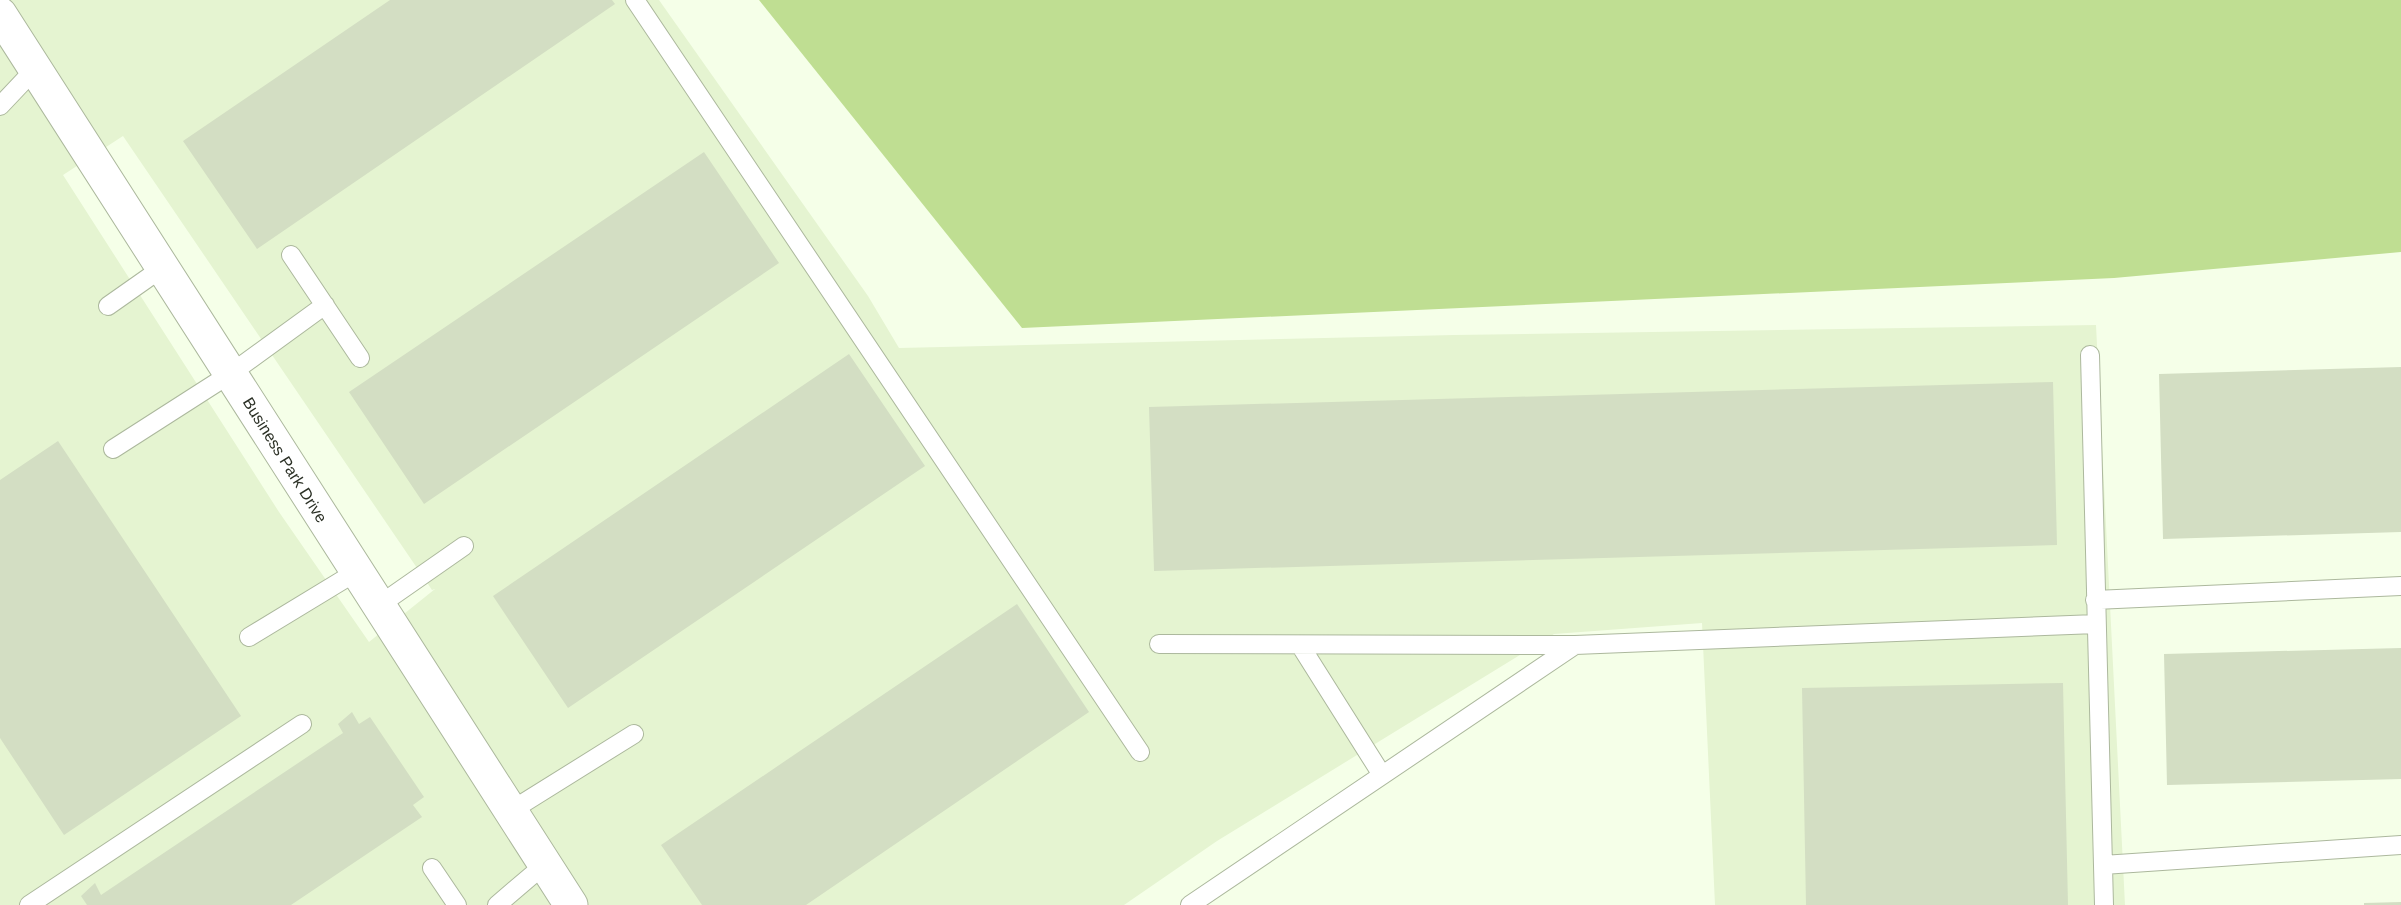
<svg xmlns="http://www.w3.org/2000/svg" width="2401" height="905" font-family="Arial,sans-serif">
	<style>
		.built { fill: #e5f4d1; fill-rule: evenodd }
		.green { fill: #bfde92 }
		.building { fill: #d3dec3 }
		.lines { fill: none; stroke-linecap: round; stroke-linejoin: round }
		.service-casing { stroke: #acb89d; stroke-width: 20 }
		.minor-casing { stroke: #acb89d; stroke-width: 35 }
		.service { stroke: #fff; stroke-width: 18 }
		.minor { stroke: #fff; stroke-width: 33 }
		.labels { text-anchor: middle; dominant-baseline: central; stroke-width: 4.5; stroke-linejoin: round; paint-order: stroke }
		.street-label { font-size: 16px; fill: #2c3126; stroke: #fff }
	</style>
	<rect width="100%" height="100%" fill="#f5ffe8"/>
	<!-- built -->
	<path class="built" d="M0,0H659L868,296L899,348L1454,335L2096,325L2125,905H1715L1702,623L1554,634L1217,841L1124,905H0ZM123,136L432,590L435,589L369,642L279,512L63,175Z"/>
	<!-- green -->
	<path class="green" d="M759,0H2401V252L2114,278L1022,328Z"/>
	<!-- building -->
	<path class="building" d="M390,0H612L615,4L257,249L183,141Z
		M704,152L779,263L424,504L349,392Z
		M849,354L925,466L568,708L493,596Z
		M2401,367V532L2163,539L2159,374Z
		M2053,382L2057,545L1154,571L1149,407Z
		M58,441L241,716L64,835L0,738V480Z
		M1017,604L1089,712L806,905H702L661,845Z
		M2401,648V779L2167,785L2164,654Z
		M2063,683L2068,905H1806L1802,688Z
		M352,712L359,724L370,717L424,797L413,805L422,817L291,905H87L81,896L95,883L101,895L343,733L338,724Z
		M2401,902V905H2364V903Z"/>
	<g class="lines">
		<defs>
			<path id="service" d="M635,0L1140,752
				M0,106L35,69
				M291,255L360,358
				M108,306L162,268
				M2090,355L2104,905
				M113,449L230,374L325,305
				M2095,600L2401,586
				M378,606L464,546
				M249,637L356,572
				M1159,644L1575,645L2096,624
				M1300,645L1382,775
				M509,812L634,734
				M2103,865L2401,845
				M432,868L457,905
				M29,905L302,724
				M497,905L544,865
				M1190,905L1575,645"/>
			<path id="minor" d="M0,14L571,905"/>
		</defs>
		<!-- service casing -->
		<use href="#service" class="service-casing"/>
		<!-- minor casing -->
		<use href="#minor" class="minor-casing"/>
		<!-- service -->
		<use href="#service" class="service"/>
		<!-- minor -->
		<use href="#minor" class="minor"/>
	</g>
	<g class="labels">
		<!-- street labels -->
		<g class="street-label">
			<text transform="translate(285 460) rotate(58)">Business Park Drive</text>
		</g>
	</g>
</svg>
